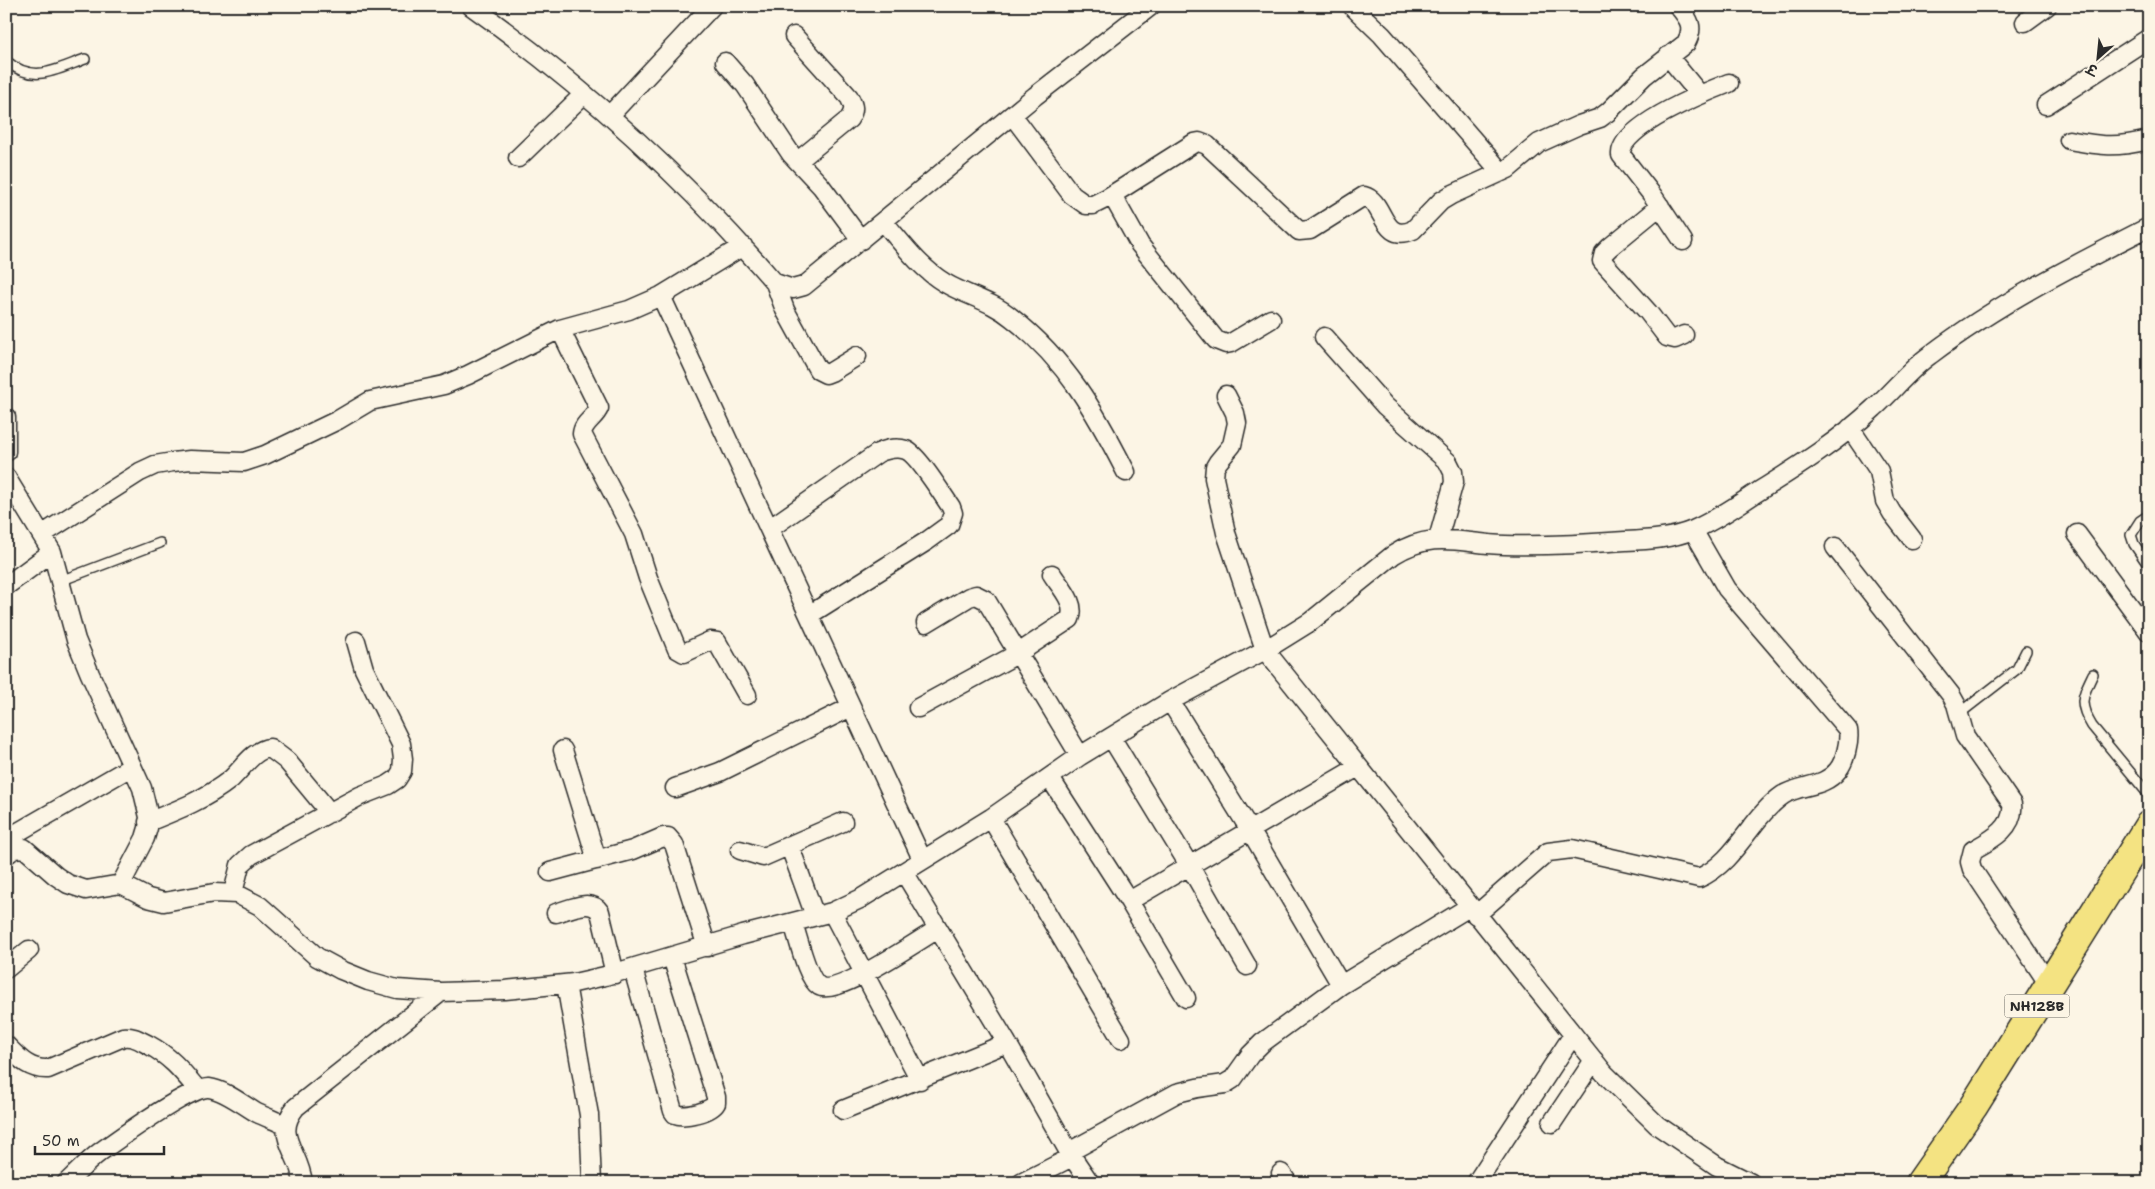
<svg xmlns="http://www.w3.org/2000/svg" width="2155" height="1189" font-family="'Shantell Sans','Playpen Sans Deva',sans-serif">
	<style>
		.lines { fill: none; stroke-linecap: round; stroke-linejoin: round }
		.lane-casing { stroke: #2b2b2b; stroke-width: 12 }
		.street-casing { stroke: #2b2b2b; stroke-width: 21 }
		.highway-casing { stroke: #2b2b2b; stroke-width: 31 }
		.lane { stroke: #fcf5e5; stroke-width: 9 }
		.street { stroke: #fcf5e5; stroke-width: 18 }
		.highway { stroke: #f4e382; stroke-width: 28 }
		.labels { text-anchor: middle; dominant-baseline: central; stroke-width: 4.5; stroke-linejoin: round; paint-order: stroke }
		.shield { fill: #fcf5e5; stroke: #6a6863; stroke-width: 1 }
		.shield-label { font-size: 14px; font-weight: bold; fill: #2b2b2b }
	</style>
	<rect width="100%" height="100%" fill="#fcf5e5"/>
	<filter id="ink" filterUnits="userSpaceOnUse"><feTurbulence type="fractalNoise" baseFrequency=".02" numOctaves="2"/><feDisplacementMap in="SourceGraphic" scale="10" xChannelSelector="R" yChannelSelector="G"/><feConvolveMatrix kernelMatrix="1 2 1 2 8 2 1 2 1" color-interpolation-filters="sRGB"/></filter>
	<g filter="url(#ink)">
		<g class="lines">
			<defs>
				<path id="lane" d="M6,61C34,84 55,70 85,59
					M2149,515L2140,521L2131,535L2134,544L2149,566
					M60,581L160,543
					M2093,674C2082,697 2078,703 2092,726L2149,795
					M1959,714L2017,669L2026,651"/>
				<path id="street" d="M471,6C584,86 685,179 775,283L793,289L804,286L1035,96L1151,6
					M1352,6L1382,35L1501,172
					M2025,22L2047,6
					M794,36L849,97C854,106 855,110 849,119L798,161
					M1668,56L1700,95
					M725,62L745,85L791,154L821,186L861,240
					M2046,105L2149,38
					M610,115L712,6
					M1013,116L1072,195L1086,205H1093L1107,198L1194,143L1199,142L1207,145L1299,231L1310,230L1364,196C1385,201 1381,244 1413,230L1441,201L1451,195L1508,169L1539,143L1579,125L1600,118L1608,112L1644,76L1686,43C1695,27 1689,19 1678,6
					M2069,140C2102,146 2115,148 2149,140
					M518,158L584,94
					M1112,195L1140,245L1216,340L1226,344L1231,343L1271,319
					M1660,206L1610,247L1604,253L1602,261L1648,312L1667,337L1675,339L1684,335
					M883,221C902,243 920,268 945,283C967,296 992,301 1012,318C1066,360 1095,411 1126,472
					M1683,241L1653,196L1621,155C1618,127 1706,92 1729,83
					M775,283L785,310L818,370L826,374L831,372L857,356
					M661,296L922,859
					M560,329L599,408C595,418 583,422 582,434L634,534L648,578L677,649L684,653L710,641L717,642L747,695
					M1324,337L1385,406L1448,462L1453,472L1454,482L1438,539
					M1226,395L1235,413L1237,423L1232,445L1218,462L1215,467L1214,478L1226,533L1265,650L1604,1073L1657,1125L1717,1166L1751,1183
					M6,417V452
					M1850,428L1879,471L1885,501L1892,513L1912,539
					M6,477L52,552L76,640L90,674L142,788L149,817L148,828L145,838L121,884
					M769,529L878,453C887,449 897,447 906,450C918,455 942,494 951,507L953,513L949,525L927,541L809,615
					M43,534L140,472L155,465L173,462L190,460L244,462L265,455L338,420L370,401L444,385L468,375L560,329L629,310L661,296L743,246
					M2077,534L2149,632
					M1835,547L1951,695L1956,704L1965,736L2012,804C2015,828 1991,840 1973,850L1970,862L1972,869L2050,986
					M6,586L52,552
					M926,623L969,597L976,595L986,600L1080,756
					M1170,701L1250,830L1341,985
					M918,708L1017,654L1070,619C1077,603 1060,587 1052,574
					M1111,737L1189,865L1247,966
					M563,750L597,860
					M1050,778L1129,901L1186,998
					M675,788L720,772L851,707
					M991,818L1121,1039
					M148,822C178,810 206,799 231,779C242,769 254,749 270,748L287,761L330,813
					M13,835L131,767
					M790,847L815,916
					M740,850L763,857L843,822
					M6,855L14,849L24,848L56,876L68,884L86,890L121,884L148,898L164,902L214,893L237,894L260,906L317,957L341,970L368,981L397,989L441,992L505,990L574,983L605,976L743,935L832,912L860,899L991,818L1080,756L1170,701L1265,650L1310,622L1393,555C1433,529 1462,544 1505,545C1545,546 1585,544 1625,541C1648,540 1671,539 1693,530C1716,520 1738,505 1759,491C1799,466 1840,440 1874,408C1893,391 1909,370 1930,355C1997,304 2074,265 2149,227
					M550,872L633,850L663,837H668L674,844L707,947
					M904,872L1007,1043L1069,1152L1090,1183
					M233,893L240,865L251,855L360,796L388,785L397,779L402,771L403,759L401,744L364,669L356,641
					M1129,901L1358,767
					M832,912L920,1080
					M556,913C570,909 591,898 600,912L615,974
					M1476,915L1548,852L1572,849L1699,878C1736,862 1751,817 1783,795C1801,784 1824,788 1838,770C1845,761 1850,742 1848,730L1727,589L1693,530
					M793,923C798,937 807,979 819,986C837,997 919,940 938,929
					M6,969L29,950
					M633,969L673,1111L675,1114C684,1118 711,1112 716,1103V1097L672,957
					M566,984L589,1115L592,1183
					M6,1045C19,1058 29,1070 48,1069L123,1037C134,1036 139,1040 149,1045C171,1057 182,1071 198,1090
					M843,1110L1007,1043
					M1552,1123L1594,1060
					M1069,1152L1177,1093L1197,1088L1225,1084L1233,1079L1250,1055L1262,1043L1341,985L1469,907
					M1281,1173L1288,1183
					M66,1183C77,1173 88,1161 100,1152C118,1139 191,1086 209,1088C225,1090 243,1105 257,1113C266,1117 276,1121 285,1125
					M303,1183C300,1151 272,1136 296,1107L441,992
					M1021,1183L1072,1157
					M1476,1183L1573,1035"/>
				<path id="highway" d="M1920,1183L1973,1107L2149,825"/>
			</defs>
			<!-- lane casing -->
			<use href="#lane" class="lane-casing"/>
			<!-- street casing -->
			<use href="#street" class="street-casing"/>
			<!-- highway casing -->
			<use href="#highway" class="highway-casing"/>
			<!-- lane -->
			<use href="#lane" class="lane"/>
			<!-- street -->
			<use href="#street" class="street"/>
			<!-- highway -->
			<use href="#highway" class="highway"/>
		</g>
	</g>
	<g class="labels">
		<!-- shield labels -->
		<rect class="shield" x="2004.5" y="994.5" width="65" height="23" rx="4"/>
		<g class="shield-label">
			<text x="2037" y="1006">NH128B</text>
		</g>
	</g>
	<!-- margin -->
	<rect width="2155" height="1189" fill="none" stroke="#fcf5e5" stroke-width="25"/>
	<rect x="12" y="12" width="2130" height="1164" fill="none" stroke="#2b2b2b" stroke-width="2" filter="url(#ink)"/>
	<!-- north arrow -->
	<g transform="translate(2098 58) rotate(207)" stroke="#fcf5e5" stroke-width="4" paint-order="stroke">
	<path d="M0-4L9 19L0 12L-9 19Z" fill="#2b2b2b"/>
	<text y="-8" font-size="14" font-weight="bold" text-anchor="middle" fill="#2b2b2b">उ</text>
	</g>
	<!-- scale -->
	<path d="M35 1146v8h129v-8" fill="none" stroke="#2b2b2b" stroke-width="2.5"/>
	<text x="42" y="1146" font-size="15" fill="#2b2b2b" stroke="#fcf5e5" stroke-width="4" paint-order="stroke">50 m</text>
</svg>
